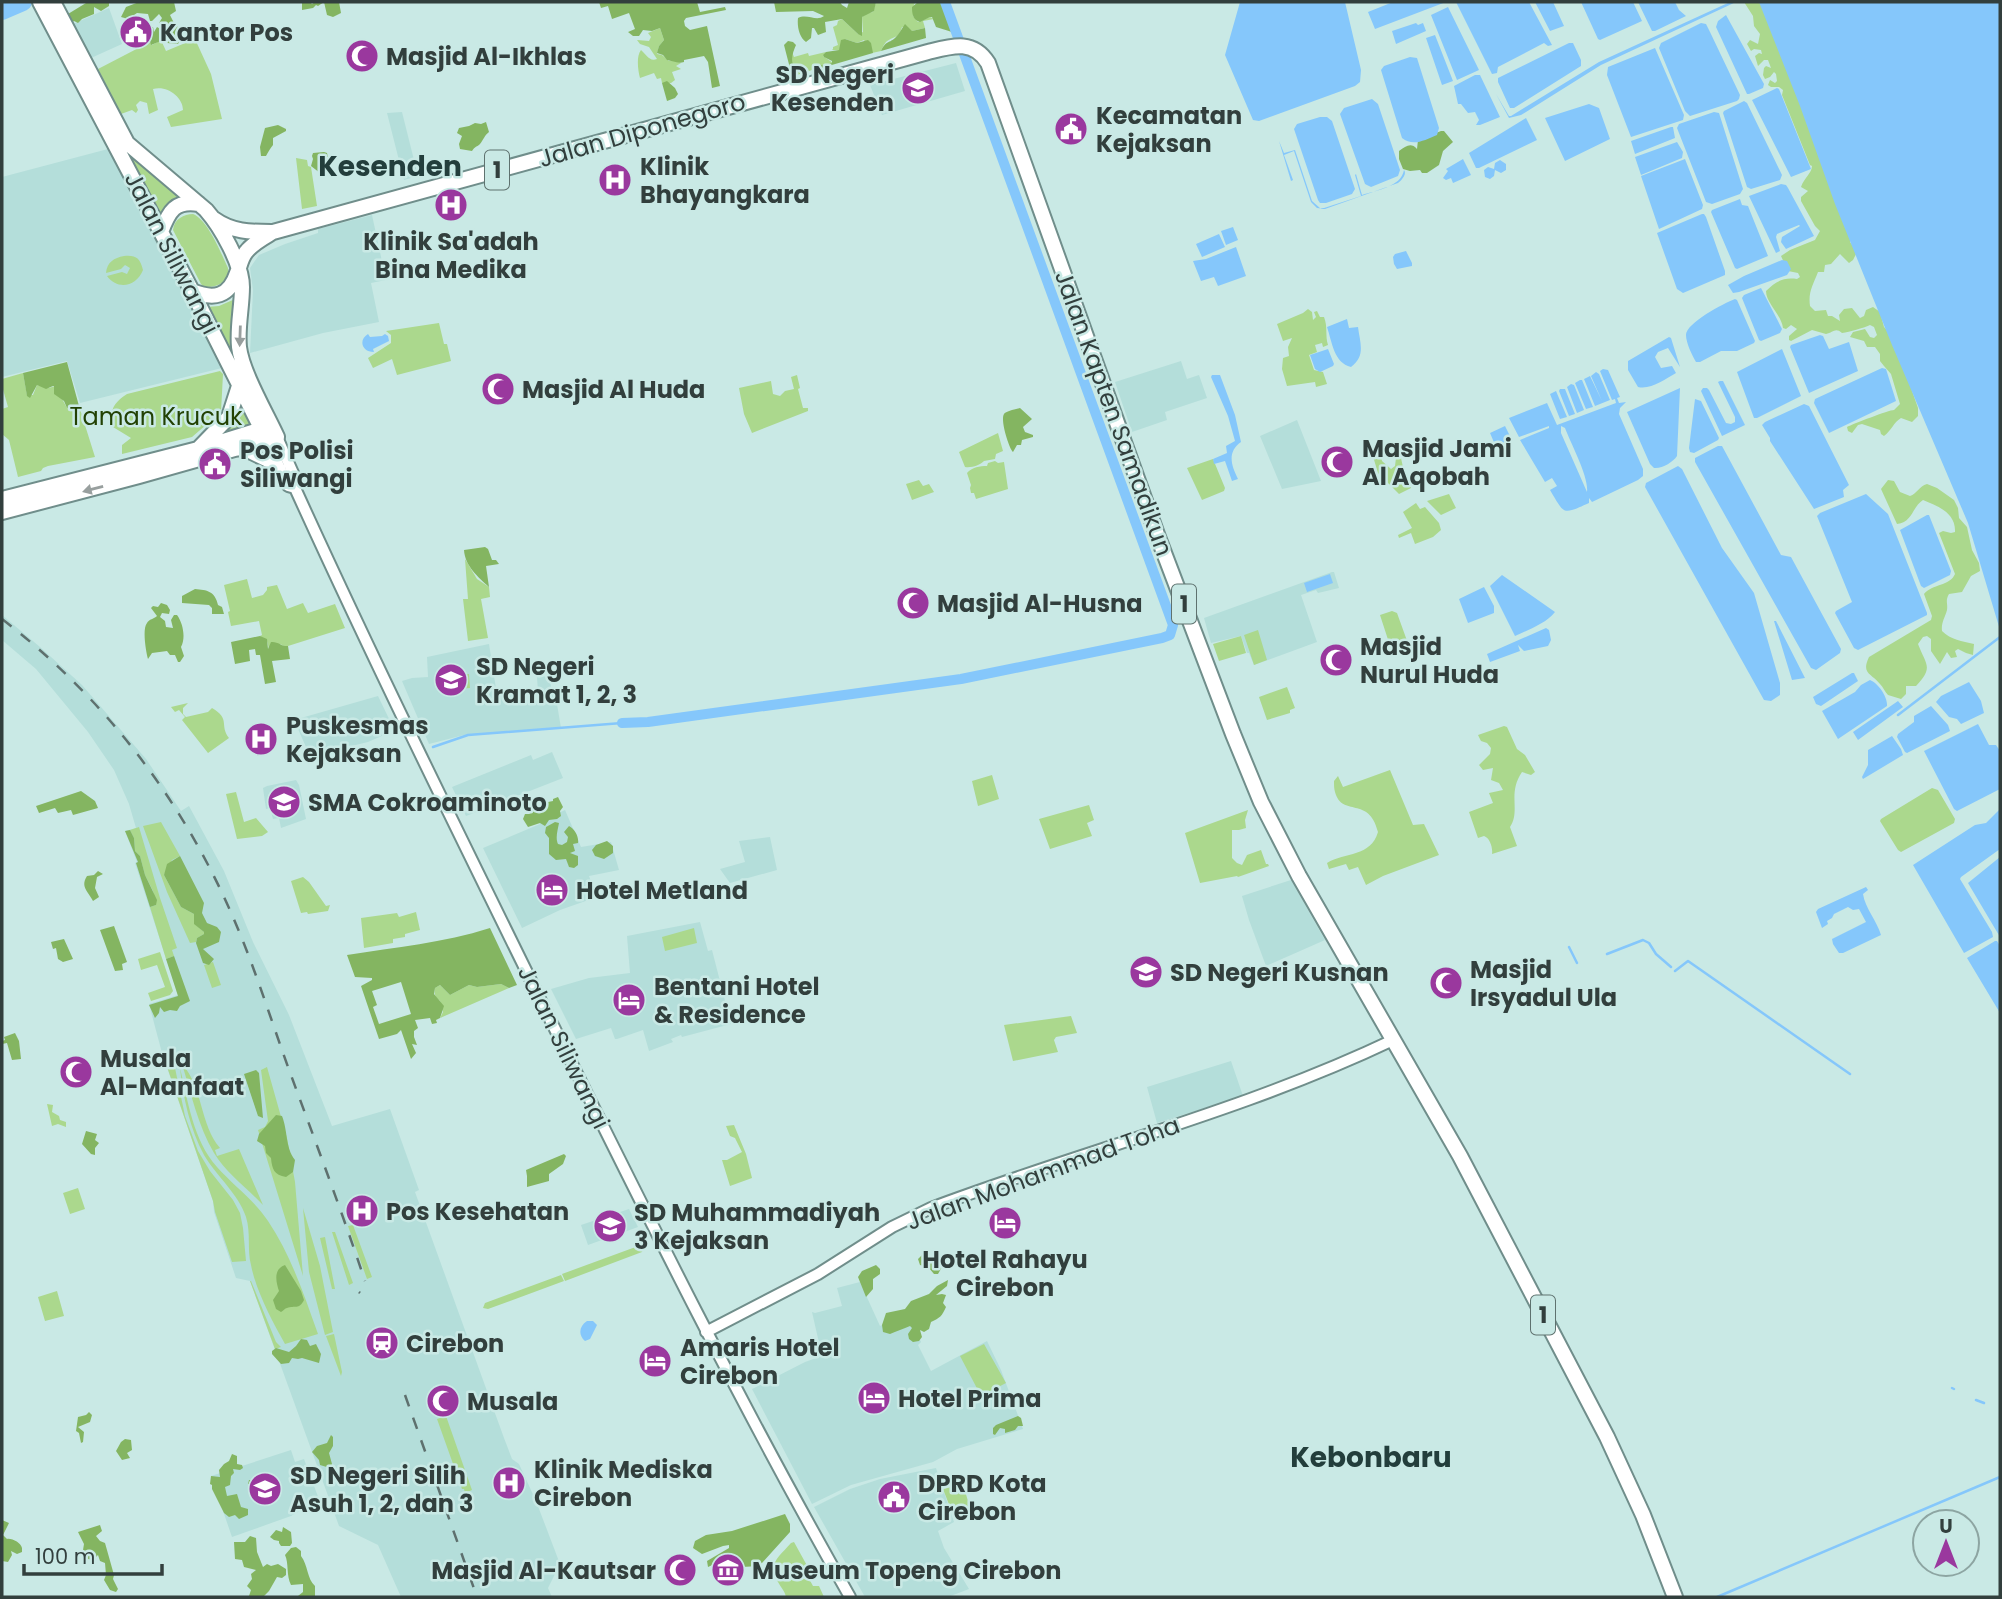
<svg xmlns="http://www.w3.org/2000/svg" width="2002" height="1599" font-family="Poppins,sans-serif">
	<style>
		.built { fill: #b4deda }
		.green { fill: #abd88d }
		.forest { fill: #84b561; fill-rule: evenodd }
		.water { fill: #85c7fb; fill-rule: evenodd }
		.lines { fill: none; stroke-linecap: round; stroke-linejoin: round }
		.stream { stroke: #85c7fb; stroke-width: 2.5 }
		.canal { stroke: #85c7fb; stroke-width: 10 }
		.river { stroke: #85c7fb; stroke-width: 18 }
		.secondary-casing { stroke: #708e8b; stroke-width: 14 }
		.highway-casing { stroke: #708e8b; stroke-width: 18 }
		.secondary { stroke: #fff; stroke-width: 10 }
		.highway { stroke: #fff; stroke-width: 14 }
		.rail { stroke: #5e706e; stroke-width: 2.5; stroke-dasharray: 12 12; stroke-linecap: butt }
		.oneway { fill: #989f9e }
		.labels { text-anchor: middle; dominant-baseline: central; stroke-width: 5; stroke-linejoin: round; paint-order: stroke }
		.shield { fill: #c9e9e5; stroke: #5f726f; stroke-width: 2 }
		.shield-label { font-size: 23px; font-weight: bold; fill: #323f3d }
		.poi-label { font-size: 24px; font-weight: bold; fill: #323f3d; stroke: #c9e9e5; text-anchor: start }
		.street-label { font-size: 24px; fill: #323f3d; stroke: #c9e9e5 }
		.park-label { font-size: 24px; fill: #224103; stroke: #c9e9e5 }
		.quarter-label { font-size: 28px; font-weight: bold; fill: #233e3c; stroke: #c9e9e5 }
	</style>
	<rect width="100%" height="100%" fill="#c9e9e5"/>
	<!-- built -->
	<path class="built" d="M109,8L122,44L91,58L73,24Z
		M956,63L965,91L882,115L870,85Z
		M402,112L418,176L404,180L387,113Z
		M108,149L222,368L80,403L67,361L2,377V177Z
		M372,215L386,280L371,283L379,322L323,333L250,353L253,290L250,268L259,255L285,244L318,233V229Z
		M1181,361L1187,379L1199,375L1207,398L1165,412L1167,420L1132,432L1115,382Z
		M1297,420L1321,481L1282,489L1260,436Z
		M1332,572H1334L1339,588L1318,593L1316,590L1301,595L1317,642L1254,665L1249,653H1247L1241,636L1211,643L1204,618Z
		M2,615L40,647L82,685L146,759L181,811L189,806L224,871L253,942L289,1015L332,1126L390,1109L419,1190L415,1192L504,1438L512,1459L519,1464L536,1501L560,1564L548,1588L552,1597H401L378,1545L339,1526L250,1281L236,1278L214,1212L213,1201L162,1053L149,1004L178,995L135,863L137,862L125,831L136,828L129,804L114,770L88,732L36,669L2,640Z
		M489,644L497,695L538,692L537,677L549,676L552,692H555L561,728L464,735L429,744L402,681L412,678L428,677L427,657Z
		M378,696L392,725L391,732L368,742L310,756L294,720Z
		M552,752L563,778L466,816L452,787L531,755L533,760Z
		M296,780L299,785L306,819L281,828L279,818L273,819L270,808L266,809L263,788L267,786Z
		M565,810L581,847L611,842L619,870L589,876L597,897L560,910L522,928L483,848L540,824L539,822Z
		M770,837L777,870L730,883L720,869L745,862L739,841Z
		M1291,880L1325,940L1266,966L1249,920L1242,896Z
		M700,922L708,951L712,950L731,1024L682,1037L681,1035L671,1039L673,1042L649,1051L643,1030L617,1039H615L611,1028L576,1039L551,989L589,978L630,973L627,936Z
		M1231,1061L1243,1096L1157,1123L1147,1087Z
		M629,1209L638,1227L588,1245L581,1225Z
		M860,1282L880,1326L906,1313L921,1342L918,1345L931,1371L987,1341L1001,1370L1023,1429L957,1449L933,1462L851,1485L812,1504L752,1389L805,1362L822,1356L812,1312L815,1313L842,1306L837,1288Z
		M291,1450L295,1462L304,1459L320,1502L303,1509L291,1516L232,1537L211,1476Z
		M936,1468L954,1522L938,1531L944,1548L969,1589L948,1597H865L814,1507L850,1489L880,1479Z"/>
	<!-- green -->
	<path class="green" d="M876,2H918L914,4L913,16L918,22L930,17L934,19L923,21L925,28L912,31L902,27C899,39 893,36 886,42C885,43 881,50 881,51L872,53L864,40L857,43L845,39L839,50H832L833,49V47L838,45L833,27L837,25L838,21L842,19L858,34L863,32L862,17L867,13L873,12Z
		M1744,2H1763L1850,237V242L1853,246L1856,254L1853,260L1849,263L1840,254L1831,264L1825,265L1824,272H1818C1813,285 1808,292 1810,306L1815,311L1826,310L1828,316H1832L1840,321L1839,315L1844,309L1852,308L1860,318L1864,316L1866,310L1873,307L1880,312L1884,327L1890,333L1895,351L1901,359L1918,408V416L1912,422L1901,418C1893,423 1892,430 1884,436L1881,434L1880,430L1862,424L1858,425L1852,433L1848,431L1847,427C1853,424 1889,410 1894,410L1900,404L1891,374L1884,366L1880,361V354L1875,347H1867L1864,341L1850,337L1853,332L1865,329L1870,337L1874,338L1877,335L1874,327L1870,325C1863,328 1850,332 1842,333C1835,327 1833,333 1826,334L1812,330L1791,341L1789,340V336L1797,329L1791,325L1786,329L1783,328C1781,314 1766,303 1766,291C1776,281 1784,277 1797,279L1800,277L1798,273L1788,271L1781,256L1790,250L1815,240L1820,231L1815,226L1801,201V197L1808,191L1801,187C1804,178 1812,173 1812,166L1810,165L1782,95L1783,90L1779,87H1771L1768,85L1770,80L1775,83L1777,81L1776,74L1774,72L1770,77L1765,79L1763,75L1764,68L1766,66L1771,68L1768,60H1764L1758,66L1755,56L1759,53L1762,54L1761,50L1754,49L1751,51L1747,44L1750,40L1758,44L1760,34L1754,26L1753,16Z
		M660,28L664,40L659,46L657,54L662,55L669,61L673,60L681,63L676,66L681,69L672,72L675,80L671,83H662L661,78L657,79L654,73L640,78C638,71 636,56 641,50C646,54 649,62 657,59L649,47L640,44L637,40L649,41L651,37L648,33Z
		M195,39L211,74L222,119L171,127L167,117L183,110C183,97 167,85 153,89L158,110L149,114L147,103L140,101L136,105L138,110L136,113L132,110L121,114L98,69L150,42L152,45L161,40L166,51Z
		M792,52L794,57L808,53L809,56L826,52L823,56L833,63L797,75V71L792,64Z
		M128,154L180,196L167,204L159,216Z
		M296,158L307,160L308,166L311,167L317,206L302,209Z
		M193,214C208,220 221,253 228,268C230,282 217,288 204,287L201,284L173,230C174,219 184,214 193,214Z
		M124,256C136,255 140,258 143,270C137,286 118,291 107,276L122,272L127,274L130,268L125,265L121,269L106,273C107,262 114,258 124,256Z
		M235,299L232,346L237,366L207,307L219,306Z
		M1308,309L1312,312L1313,320L1316,317L1314,312L1317,311L1320,317H1324C1328,327 1325,336 1328,345L1323,347L1322,343L1315,345L1317,352L1309,355L1314,370L1323,372L1327,384L1316,387L1315,382L1287,386L1282,369L1283,358L1289,356L1288,347L1292,338L1283,341L1277,324L1303,313Z
		M439,323L444,344H447L451,361L397,375L392,359L373,368L368,358L391,343V335L386,331Z
		M220,371L223,374L221,412L192,437L122,454V445L131,438L113,427C109,411 113,403 127,394Z
		M23,373L27,395H33L37,385L49,388L55,386L67,408L79,406L95,457L48,466L43,468L41,471L18,477L9,440L2,434V409L8,407L2,386V379Z
		M797,375L800,388L798,389L803,408H808V411L752,433L744,414L739,388L771,381L773,394L780,396L785,391L794,389L791,377Z
		M243,405L252,423L216,440L231,424Z
		M998,433L1003,451L996,454L995,459L984,461C980,465 972,468 965,467L959,452Z
		M1380,451L1382,461L1391,469L1395,466L1396,458H1401L1404,472L1407,473L1411,488L1399,494L1378,473L1372,453Z
		M1213,459L1225,488L1224,491L1202,500L1187,468Z
		M995,461L998,463L1004,462L1008,489L976,499L974,493H971L970,488L971,485L967,473C972,467 980,466 987,466L988,463Z
		M919,480L923,486L929,484L934,492L912,500L906,484Z
		M1888,480L1894,481L1900,492L1910,496C1917,494 1919,486 1927,484L1937,488L1954,500L1958,508L1959,518L1967,527L1972,550L1979,563L1980,571L1971,576L1962,592L1949,594C1945,601 1948,603 1947,610C1945,618 1941,622 1942,631C1951,640 1962,641 1974,644L1973,655L1966,653L1958,649L1955,651L1957,657L1951,658L1947,652L1940,664L1931,651V639L1927,636L1923,637L1918,644C1926,665 1934,667 1916,686H1906V694L1901,699L1888,695C1885,692 1883,687 1880,684C1871,673 1861,674 1869,657L1931,620L1932,616L1924,594C1932,584 1950,586 1955,574L1939,533L1943,531L1951,533L1955,532C1956,513 1938,506 1923,500C1912,507 1913,522 1897,524L1881,489Z
		M1449,494L1456,508L1441,515L1427,501Z
		M1416,503L1420,509L1425,507L1439,523L1441,530L1433,537L1415,544L1411,533L1399,538L1398,535L1412,528L1403,512Z
		M465,559L477,579L489,587L490,597L481,599L488,638L468,641L463,599H468Z
		M247,579L252,598L263,595L267,590V587L277,585L287,609L303,603L308,613L335,604L345,628L288,646H284L280,644L269,649L267,641L260,636L262,635L259,621L231,626L228,612L230,611L224,585Z
		M1392,611L1397,613L1410,649L1393,655L1380,615Z
		M1258,630L1267,660L1254,665L1244,635Z
		M1241,636L1246,653L1219,661L1213,644Z
		M469,674L470,688L442,690L441,676Z
		M1287,687L1295,708L1290,710V713L1267,720L1259,697Z
		M188,703L183,708V714L186,717L208,712L212,708C231,719 219,725 229,738L208,753L182,720L185,717L179,710L175,712L171,707Z
		M1504,726L1507,727L1517,749L1525,755L1535,772L1531,775L1522,772C1507,794 1521,810 1510,827L1517,846L1492,854C1493,848 1490,838 1484,836L1478,838L1469,812L1493,803L1489,793L1503,790L1499,783L1491,780L1493,768L1483,770L1479,765L1490,754L1491,748L1487,743L1481,741L1478,735Z
		M1390,770L1413,825L1424,824L1439,855L1383,876L1366,885L1358,867L1349,870L1346,864L1329,869L1327,863C1345,852 1371,857 1378,832C1369,795 1342,818 1335,792C1334,789 1334,785 1334,781L1338,776L1343,787Z
		M992,775L999,799L978,806L972,781Z
		M1932,788L1938,790L1955,819L1954,823L1901,852L1898,850L1880,821L1881,819Z
		M236,792L244,822L256,818L268,832L262,836L237,839L226,794Z
		M1089,805L1094,820L1087,823L1092,836L1050,849L1039,819Z
		M1248,810L1245,820L1246,828L1239,830H1232V858L1237,863L1242,865L1247,855L1261,850L1266,864H1268L1269,866L1238,877L1237,876L1200,883L1185,833Z
		M161,822L180,856L172,860L164,875L181,907L194,914L195,924L204,932V934L197,938L196,942L190,943L167,892L143,826Z
		M139,827L160,898L177,948L172,950L174,956L166,959L150,907L156,905L153,891L145,875L140,856L135,851L134,838L130,830Z
		M303,877L309,882L326,906L330,905L328,911L308,914L307,912L301,913L291,881Z
		M416,912L420,930L405,934V937L393,939V943L364,948L361,918L397,913L399,917Z
		M694,928L697,943L665,951L662,937Z
		M160,952L173,991L170,995L151,1001L148,993L165,987L157,965L141,970L138,959Z
		M213,962L221,985L212,988L204,965Z
		M501,984L509,988L440,1018L443,1012L440,1001C435,997 434,994 435,988L440,985L450,995L469,985L477,987Z
		M1071,1016L1077,1033L1056,1037L1054,1040L1058,1052L1013,1061L1004,1025Z
		M164,1058L172,1061L175,1068L185,1116L198,1151L210,1171L233,1200L240,1213L243,1228L246,1261L232,1262L215,1212L213,1201Z
		M182,1064C203,1087 200,1125 220,1148L215,1150L217,1156L239,1149L263,1205C247,1188 226,1173 214,1153C198,1126 191,1093 182,1064Z
		M267,1067L287,1138L295,1182L303,1276L258,1130L265,1127L268,1121L261,1070Z
		M180,1068C188,1101 193,1140 217,1167C234,1186 254,1200 268,1221C291,1255 304,1295 318,1334L285,1344C272,1321 256,1291 251,1265C247,1250 251,1233 246,1217C238,1193 217,1177 204,1155C190,1129 183,1097 180,1068Z
		M47,1104L53,1105L52,1112L59,1116L60,1120L66,1122V1127L58,1124L52,1126Z
		M734,1125L746,1154L752,1178L730,1186L722,1160H727L742,1152L735,1138L730,1136L726,1126Z
		M78,1188L85,1209L70,1214L63,1193Z
		M303,1208L320,1266L333,1332L325,1335L309,1272Z
		M353,1225L372,1277L367,1279L348,1226Z
		M332,1232H335L353,1283L349,1285Z
		M325,1237L335,1289H332L320,1238Z
		M641,1245L643,1248L642,1252L565,1281L562,1274Z
		M561,1275L564,1281L488,1309L483,1308L485,1303Z
		M250,1281H251L276,1342L281,1347L275,1349Z
		M57,1291L64,1316L45,1321L38,1297Z
		M334,1334L342,1372L341,1376L326,1336Z
		M984,1344L1006,1383L981,1396L960,1356Z
		M446,1416L472,1490L465,1493L464,1489H462L437,1419Z
		M963,1484L972,1515L955,1520L943,1489Z
		M794,1542L810,1571L807,1575L813,1586H819L824,1597H786C785,1591 781,1588 778,1582C767,1563 779,1557 791,1543Z"/>
	<!-- forest -->
	<path class="forest" d="M93,2H109V6L101,11L94,7V14L82,19L78,23L74,21L71,23L67,17L68,14L86,3Z
		M139,2H174L176,11L170,15L175,25L181,29V37L178,44L167,43L163,40L151,45L149,38L146,37V32L149,28L153,27L154,32L157,27L162,30L159,23L162,18L159,14L152,21H150L148,14L137,13L128,19L121,17L126,7Z
		M302,2H310L312,4L315,2H339L341,13L333,17L327,15L324,2L318,6L316,5L313,8L302,10Z
		M599,2H697L700,12L725,7L726,10L686,18L684,21L685,26L690,30L707,26L720,86L712,88L708,62L704,56L684,60V62C678,64 673,61 667,60L663,55L657,53L659,46L664,40L660,28L652,31L643,30L639,36H633L628,32L635,29L629,13L612,19L608,6L601,8Z
		M774,2H840L842,5L847,8L849,2H876L874,11L862,17V36L858,34L842,19L825,22L826,32L818,35L814,28H812L811,38L806,42C799,37 797,26 798,18C807,13 816,22 824,16L813,11L776,12Z
		M918,2H942L952,32L936,27L932,17H930L920,22C913,20 912,14 912,7Z
		M905,24L912,31L925,28L926,38L881,51C886,40 889,44 896,37C900,33 902,28 905,24Z
		M845,39L857,43L868,40L871,43L873,53L818,69V66L832,63V61L824,57L823,55L826,52L839,50L841,40Z
		M788,41L793,42L796,45C793,52 790,59 794,67C797,75 796,66 797,75L792,76L784,45Z
		M667,81L675,88L678,94L675,98L667,101L662,83Z
		M486,122L489,132C484,136 484,139 480,144C477,147 475,146 472,151L460,149L459,144L462,136L457,133L459,128L469,126L475,123L481,124Z
		M278,125L286,129V131L273,138V145C270,149 268,152 266,156H261L260,147L265,128Z
		M1441,131H1444L1453,142L1443,151L1439,165L1427,173H1422L1420,170L1410,171L1403,169L1399,159V151C1406,146 1411,142 1417,149L1418,140Z
		M324,152L327,153L329,163L328,170L320,173L311,166L313,159L312,156L313,153Z
		M67,362L79,406L67,408L64,401L54,394V386H53L46,389L37,385L30,398L27,396L23,373Z
		M1020,408L1032,419L1023,427L1025,432L1033,435V437L1022,440L1021,445H1017L1013,452C1009,448 1000,420 1004,414C1006,411 1016,409 1020,408Z
		M485,547L488,549L492,560H496L499,564L486,566L489,587C478,577 465,566 464,550Z
		M195,589C207,590 215,591 218,605L222,607L224,614H212V608L209,605L182,603V596Z
		M161,603L167,605L170,610L169,614L162,613L160,617L165,621L166,627L173,628L171,620L174,615H177C183,623 186,638 181,647L184,656L180,662H178L175,655H170L167,651L152,653L148,659C146,652 142,629 147,623C149,619 154,619 157,616L151,608L153,606L158,607Z
		M260,636L267,639L268,649L271,642C278,641 282,647 288,646L290,659L272,661L276,682L265,684L260,655H256L255,649L249,650L250,661L235,664L231,642Z
		M81,791L95,801L98,808L73,815L71,810L58,813L55,808L39,813L36,806Z
		M558,797L563,807L560,811L561,816L557,819L549,820L545,826L540,823L528,827L523,819L525,814H529L541,805L543,809L548,802L553,801V799Z
		M555,822L559,823C558,829 555,838 558,844L562,845L567,842L568,837L564,832L569,826C575,829 579,837 578,843L573,844L575,851L570,853L578,856V865L574,868L569,867L566,859L556,860L549,854V838L545,833L546,827Z
		M130,830L134,838L135,851L140,856L145,875L157,900L156,905L150,907L136,863L138,862L125,831Z
		M607,841L613,846V853L604,859L595,856L592,850L596,845Z
		M180,856L204,903L202,913L207,923L217,927L221,932L219,942L203,949L214,959L209,965L203,963L196,943L197,938L204,934V932L194,924V914L181,907L164,875L167,864Z
		M98,871L103,874L97,877L95,888L99,897L93,901C88,891 80,887 87,876L94,875Z
		M114,926L127,962L122,964L123,970L115,971L100,930Z
		M490,928L517,985L509,988L501,984L477,987L469,985L450,995L440,985L435,988L434,994L444,1006L440,1018L436,1020L437,1023L432,1024L430,1018L415,1020L418,1028L414,1031V1037L417,1045L412,1044L416,1053L411,1059L401,1030L397,1034L379,1039L361,986L372,980V978L355,977L347,955C396,947 443,943 490,928ZM401,982L411,1014L379,1024L373,1007L377,1005L372,991Z
		M64,939L73,959L63,962L58,959L56,948L53,949L51,942Z
		M174,956L190,1001L180,1006L177,1011L170,1010L164,1012L160,1007L159,1013L155,1018L149,1005L178,996L166,959Z
		M15,1033L19,1041L21,1059L12,1060L7,1043L2,1044V1041L5,1040L4,1037Z
		M256,1070L259,1073L263,1118L258,1116L244,1074Z
		M276,1115L282,1116C288,1131 285,1147 295,1160L293,1172L286,1177C274,1175 272,1169 271,1158L266,1153L265,1146L257,1141L259,1134Z
		M86,1131L97,1134L95,1140L99,1143L95,1148V1155L91,1154L82,1144Z
		M564,1154L566,1156L563,1164L549,1174V1181L527,1187V1176L526,1170Z
		M923,1254L931,1256L942,1267L938,1274H934L929,1268L920,1265L918,1259Z
		M285,1265L301,1291L304,1300C299,1310 295,1305 287,1308C285,1308 283,1311 281,1312L276,1309L273,1300L279,1291C276,1282 273,1269 285,1265Z
		M876,1265L880,1269V1274L873,1279V1289L866,1297L858,1277L862,1271Z
		M948,1280L947,1286L936,1295L942,1294L946,1295L943,1303L946,1307C942,1316 940,1318 931,1322L929,1329L924,1332L920,1330L922,1337L919,1341L913,1342L909,1339L908,1334L912,1328L910,1326C904,1329 896,1331 890,1334L883,1332L882,1325L886,1313L905,1309L911,1301L929,1294L937,1286Z
		M301,1339L307,1340L310,1346L316,1344L321,1354L319,1363L302,1358L298,1359L292,1358L289,1363L281,1364L272,1354V1351L276,1348L289,1352L296,1346Z
		M89,1412L92,1415L90,1422L78,1427L84,1432L83,1442L81,1443L79,1433L76,1431L78,1417L86,1415Z
		M1018,1416L1021,1418L1023,1426H1018L1015,1430L1005,1433V1429L1000,1428L995,1435L993,1434V1428L996,1425Z
		M331,1435L333,1437V1446L329,1453L332,1464L330,1468L320,1465L319,1460L312,1452L317,1446L327,1443Z
		M125,1439L131,1440L132,1450L127,1453L130,1458L122,1460L116,1451L121,1442Z
		M232,1454L237,1456V1464L242,1465L243,1468L240,1470L233,1469L234,1473L231,1476L230,1485L225,1487L227,1496L237,1494L241,1507L248,1509V1515L239,1519L235,1515L229,1517L224,1513L212,1489V1485L210,1484L211,1476L220,1477L219,1470L224,1464L229,1461Z
		M266,1474L274,1475L273,1484L269,1483L265,1485L248,1484L249,1480H254L257,1477H263Z
		M785,1514L790,1524V1532L762,1563C750,1570 733,1566 721,1561L708,1567L707,1561L729,1548V1545L723,1546L702,1554L693,1548L695,1541L706,1535L732,1531Z
		M2,1520L9,1523L3,1535L7,1539C12,1538 21,1543 22,1548V1552L17,1554L11,1551L12,1555L8,1562L2,1561Z
		M100,1525L102,1531L96,1536L100,1541L105,1543L114,1575L113,1579L118,1589L116,1592L110,1590L104,1580L106,1575L105,1563L100,1561L98,1555L93,1560L88,1559L83,1550L84,1544L78,1532Z
		M283,1527L291,1532L292,1543L290,1546H281L279,1543V1541L274,1540L270,1537L276,1530L282,1532Z
		M250,1536L256,1538L257,1552L263,1567L267,1564L271,1566L278,1564L286,1569V1575L282,1578L277,1577L269,1591L263,1597L249,1596L251,1590L247,1586L252,1579L251,1574L256,1570L244,1567L242,1560L235,1559L234,1542H245Z
		M296,1547L301,1551V1556C308,1565 307,1579 315,1586V1597H286L298,1596L303,1592V1584L291,1585C286,1575 289,1563 285,1555L291,1548Z"/>
	<!-- water -->
	<path class="water" d="M1240,2H1345L1361,70L1360,82L1355,86L1259,121L1253,120L1225,55Z
		M1393,2H1446L1375,29L1368,12Z
		M1456,2H1529L1552,45L1548,46L1544,43L1498,67L1497,73L1492,74Z
		M1535,2H1553L1564,26L1550,31Z
		M1581,2H1633L1642,21L1600,40L1598,39Z
		M1638,2H1675L1679,10L1686,16L1655,31H1652Z
		M1730,2H1736L1601,65L1521,115L1509,118L1496,94L1509,116H1511L1599,62Z
		M1759,2H2000V630L1968,523L1892,345L1835,204L1800,106Z
		M1448,7L1479,70L1457,80L1431,15Z
		M1726,15L1764,84L1763,88L1749,94H1747L1716,27L1718,21Z
		M1416,23L1418,25L1423,23L1426,31L1396,44L1392,31Z
		M1701,23L1706,24L1710,32L1740,95L1739,99L1737,101L1690,116L1685,111L1659,48L1661,43Z
		M1435,35L1453,81L1442,85L1426,38Z
		M1569,43H1573L1581,60V66L1514,108H1510L1498,82V78Z
		M1655,48L1684,115L1683,120L1631,137L1607,75L1608,67Z
		M1410,57L1417,58L1439,128L1437,135C1425,140 1413,147 1402,138L1381,70L1384,66Z
		M1475,75H1480L1500,117L1480,125H1476L1479,120L1475,112L1468,113L1461,104H1458L1454,86Z
		M1777,88L1779,89L1811,169L1791,177L1752,100Z
		M1372,99L1378,104L1400,170L1398,176L1371,187L1365,184L1340,114L1344,108Z
		M1744,101L1747,103L1782,175L1780,180L1751,189L1747,187L1723,113L1724,111Z
		M1589,104L1599,108L1610,139L1565,161L1545,118Z
		M1714,112L1719,113L1743,189L1740,194L1712,204L1706,202L1677,128L1679,124Z
		M1320,117H1327L1332,121L1355,189L1352,194L1326,203H1320L1318,200L1294,129L1297,124Z
		M1526,118L1537,140L1479,168H1476L1469,153Z
		M1671,127H1673L1675,138L1635,154L1631,141Z
		M1279,141L1284,153L1295,150L1312,201L1321,209L1361,196L1355,175L1356,174L1362,195C1377,190 1401,187 1404,170C1407,174 1402,180 1398,183L1325,209L1317,208L1311,202L1294,151L1284,155L1293,180L1291,181Z
		M1677,142L1683,152L1682,158L1641,175L1635,157Z
		M1463,159L1471,175L1453,183L1451,178L1446,180L1443,178L1448,171L1446,169Z
		M1685,159L1703,205L1702,209L1659,229L1641,176Z
		M1500,160L1506,164V170L1501,173L1495,170L1494,176L1490,179L1485,177L1484,170L1488,167L1494,169L1495,163Z
		M1781,184L1786,185L1788,188L1814,236L1786,249L1781,242L1782,237L1800,226L1799,225L1777,234L1776,237L1780,251L1776,253L1749,196Z
		M1740,199L1742,205L1748,206L1768,256L1737,269L1735,268L1711,212L1712,210Z
		M1702,214H1704L1706,217L1725,271V275L1683,293L1677,289L1657,233Z
		M1233,227L1238,240L1226,245L1221,231Z
		M1219,234L1225,247L1202,257L1196,244Z
		M1236,247L1246,276L1218,286L1214,277L1201,281L1193,261L1206,259Z
		M1406,251L1412,263V266L1397,269L1394,264L1393,257L1395,254Z
		M1782,260L1787,261L1791,269L1787,275L1739,292L1733,293L1728,285L1744,276Z
		M1761,288L1782,329L1780,333L1761,341L1759,340L1742,298L1744,295Z
		M1735,299L1737,300L1755,341L1754,343L1737,351H1721L1700,362H1696C1692,355 1686,343 1686,335C1686,323 1724,303 1735,299Z
		M1347,319L1349,328L1358,327C1360,343 1366,356 1351,367C1334,363 1332,342 1327,327Z
		M368,334L370,337L382,336L385,334L388,336L389,341L373,349L374,352C362,352 358,340 368,334Z
		M1820,335L1823,336L1829,349L1849,342L1858,371L1809,393L1790,347L1791,345Z
		M1669,337L1671,338L1680,367L1668,348L1658,352L1655,357L1661,368L1672,366L1676,373C1665,379 1651,390 1638,387L1628,370V361Z
		M1328,349L1334,364L1333,366L1320,372L1315,369L1310,355Z
		M1782,349L1801,396L1757,418H1754L1737,372Z
		M1882,368L1886,369L1896,401L1829,433L1814,403L1815,399Z
		M1603,369L1608,370L1620,397L1617,398L1619,403L1626,402L1620,408L1619,414L1643,469V476L1638,480L1592,502L1589,498V503C1562,515 1565,515 1550,490L1557,486L1552,478L1545,482L1520,440L1549,428V426L1519,437L1509,418L1547,403L1557,425L1616,403L1615,399L1612,400L1600,371ZM1561,426L1565,428C1571,444 1589,477 1587,492L1561,433Z
		M1596,372L1599,374L1610,400L1595,406L1584,379L1590,376L1602,401L1591,376Z
		M1212,375H1220L1235,415L1241,442C1227,452 1231,465 1238,479L1232,481L1225,461L1214,464L1213,459L1227,453L1226,446L1235,441L1228,416L1211,377Z
		M1580,380H1582L1593,407L1586,409L1575,383Z
		M1720,381H1723L1745,425L1722,436L1701,391L1703,388H1707L1709,390L1726,423L1731,424L1735,422V417L1718,382Z
		M1571,384L1574,385L1584,410L1577,413L1567,387Z
		M1680,388L1677,456C1673,462 1662,469 1654,468L1650,464L1627,412Z
		M1560,389H1565L1575,414L1569,416L1559,391Z
		M1556,391L1567,417L1560,419L1550,394Z
		M1695,399L1701,401L1719,438L1718,440L1694,453L1690,452L1689,448Z
		M1804,404L1809,406L1849,485L1843,490L1844,497L1814,509L1770,441V438L1762,425L1765,422Z
		M1505,426L1512,440L1496,447L1490,433Z
		M1718,446H1722L1781,555L1791,557L1841,649L1840,653L1816,670L1811,668L1695,462V458Z
		M1678,466L1682,469L1722,548L1754,593L1780,683V695L1771,701L1764,700L1645,487L1646,483Z
		M1866,494L1888,514L1927,613V615L1858,650L1854,648L1835,613L1836,611L1852,602L1817,516L1820,513Z
		M1927,515H1929L1951,571L1950,575L1924,588L1921,586L1900,530Z
		M1330,574L1333,583L1307,592L1304,583Z
		M1502,575L1555,612C1545,624 1530,629 1515,636L1490,586Z
		M1484,587L1494,606V613L1468,623L1459,599Z
		M1774,621H1776L1805,678L1792,680Z
		M1546,628L1549,630L1551,640L1548,646L1524,651L1518,645L1520,651L1490,662L1487,654Z
		M1852,673H1854L1858,681L1855,683L1821,706L1816,704L1813,697Z
		M1870,680C1878,683 1888,697 1887,706L1838,739L1822,711L1855,692L1861,685Z
		M1969,682L1981,701L1984,713L1961,724L1957,719L1949,717L1936,702L1941,696Z
		M1898,701L1903,707L1858,740L1853,732Z
		M1931,706L1948,725L1950,731L1907,753L1905,752L1897,737L1898,734L1914,722V716Z
		M1978,724L1989,745H1996L2000,751V789L1957,811L1954,809L1924,751Z
		M1892,736L1901,749L1903,755L1863,779L1862,777L1868,765V750Z
		M2000,809V849L1961,877L1960,879L1992,932L1993,937L1964,953L1913,865L1975,825L1986,823Z
		M2000,857V937L1968,883Z
		M1866,887L1868,890L1863,894C1865,908 1877,921 1881,935L1843,953H1839L1833,944L1832,939L1866,922L1859,909L1853,910L1848,907L1834,914L1832,918L1827,921L1828,924L1822,928L1816,912L1818,909Z
		M1995,941H1997L2000,946V1013L1967,958Z
		M587,1321H593L597,1325L590,1339L585,1341C578,1335 579,1326 587,1321Z"/>
	<g class="lines">
		<!-- stream -->
		<path class="stream" d="M1898,715L2000,637
			M433,747L468,735L622,723
			M1569,947L1577,963
			M1607,954L1643,940L1649,943L1656,954L1671,967
			M1675,971L1688,961L1850,1074
			M1952,1388L1954,1389
			M1976,1400L1984,1403
			M1717,1597L2000,1477"/>
		<!-- canal -->
		<path class="canal" d="M622,723L648,722L961,679L1162,638L1170,635L1173,625L945,2"/>
		<!-- river -->
		<path class="river" d="M2,11L23,2"/>
		<defs>
			<path id="secondary" d="M277,437L297,482L295,488C374,662 459,834 543,1005C642,1205 740,1404 850,1597
				M267,440L288,486L295,488
				M236,450L245,451L280,468
				M706,1332L818,1274L892,1227L931,1208C1085,1150 1244,1111 1393,1040"/>
			<path id="highway" d="M40,2L192,291L267,440
				M214,219C232,232 250,232 271,232
				M161,232C169,211 175,200 199,204
				M192,291C214,300 229,297 237,273C240,266 241,258 246,252C253,243 263,238 273,232L928,52C952,46 973,39 988,63L1158,537L1233,734L1261,802L1299,876L1460,1156L1607,1437L1643,1515L1675,1597
				M199,448L229,417L239,386
				M2,499L198,449L271,426
				M2,512L139,476L277,437C266,413 242,372 239,347C237,327 242,307 242,287C242,264 221,227 206,210L127,143L53,2"/>
		</defs>
		<!-- secondary casing -->
		<use href="#secondary" class="secondary-casing"/>
		<!-- highway casing -->
		<use href="#highway" class="highway-casing"/>
		<!-- secondary -->
		<use href="#secondary" class="secondary"/>
		<!-- highway -->
		<use href="#highway" class="highway"/>
		<!-- rail -->
		<path class="rail" d="M2,619C101,695 178,794 229,908C252,959 269,1014 288,1067C314,1138 341,1209 365,1281
			M359,1292L360,1293
			M405,1395L477,1597"/>
	</g>
	<!-- one-way arrows -->
	<defs><path id="oneway-solid" d="M-6-.8H1V-3.2L6.5 0L1 3.2V.8H-6Z" transform="scale(1.75)"/></defs>
	<g class="oneway">
		<use href="#oneway-solid" transform="translate(240 336) rotate(92)"/>
		<use href="#oneway-solid" transform="translate(93 489) rotate(165)"/>
	</g>
	<!-- icons -->
	<defs>
		<symbol id="civic-disc" viewBox="-11 -11 22 22"><circle r="9.5" fill="#9a389e" stroke="#c9e9e5"/><path d="M-.6-6.5H3V-4.5H.6V-3L4-1V1h2V6H-6V1h2V-1L-.6-3ZM-1.2 2.5V6h2.4V2.5Z" fill="#fff"/></symbol>
		<symbol id="mosque-disc" viewBox="-11 -11 22 22"><circle r="9.5" fill="#9a389e" stroke="#c9e9e5"/><path d="M3.5-4.9A6 6 0 1 0 3.5 4.9A5 5 0 1 1 3.5-4.9Z" fill="#fff"/></symbol>
		<symbol id="school-disc" viewBox="-11 -11 22 22"><circle r="9.5" fill="#9a389e" stroke="#c9e9e5"/><path d="M0-5L7-2L0 1L-7-2ZM-4 1L0 2.5L4 1V4Q0 6-4 4Z" fill="#fff"/></symbol>
		<symbol id="hospital-disc" viewBox="-11 -11 22 22"><circle r="9.5" fill="#9a389e" stroke="#c9e9e5"/><path d="M-5-5h3v3.5h4V-5h3V5h-3V1.5h-4V5h-3Z" fill="#fff"/></symbol>
		<symbol id="hotel-disc" viewBox="-11 -11 22 22"><circle r="9.5" fill="#9a389e" stroke="#c9e9e5"/><path d="M-6-4.5h1.5V1H6V5H4.5V3h-9V5H-6ZM-4 0a1.8 1.8 0 1 1 3.6 0ZM.5 0V-2.5h3Q6-2.5 6 0Z" fill="#fff"/></symbol>
		<symbol id="station-disc" viewBox="-11 -11 22 22"><circle r="9.5" fill="#9a389e" stroke="#c9e9e5"/><path d="M-3-6H3Q5-6 5-4V2Q5 4 3 4L4.5 6H3L1.5 4h-3L-3 6H-4.5L-3 4Q-5 4-5 2V-4Q-5-6-3-6ZM-3.5-4v3h7v-3ZM-3.5 1v1.5H-2V1ZM2 1v1.5H3.5V1Z" fill="#fff"/></symbol>
		<symbol id="museum-disc" viewBox="-11 -11 22 22"><circle r="9.5" fill="#9a389e" stroke="#c9e9e5"/><path d="M0-6L6-3V-2H-6V-3ZM-5-1h2V3h-2ZM-1-1h2V3h-2ZM3-1h2V3H3ZM-6 4H6V6H-6Z" fill="#fff"/></symbol>
	</defs>
	<g fill-rule="evenodd">
		<use href="#civic-disc" x="117" y="13" width="38" height="38"/>
		<use href="#mosque-disc" x="343" y="37" width="38" height="38"/>
		<use href="#school-disc" x="899" y="69" width="38" height="38"/>
		<use href="#civic-disc" x="1052" y="110" width="38" height="38"/>
		<use href="#hospital-disc" x="596" y="161" width="38" height="38"/>
		<use href="#hospital-disc" x="432" y="186" width="38" height="38"/>
		<use href="#mosque-disc" x="479" y="370" width="38" height="38"/>
		<use href="#mosque-disc" x="1318" y="443" width="38" height="38"/>
		<use href="#civic-disc" x="196" y="445" width="38" height="38"/>
		<use href="#mosque-disc" x="894" y="584" width="38" height="38"/>
		<use href="#mosque-disc" x="1317" y="641" width="38" height="38"/>
		<use href="#school-disc" x="432" y="661" width="38" height="38"/>
		<use href="#hospital-disc" x="242" y="720" width="38" height="38"/>
		<use href="#school-disc" x="265" y="783" width="38" height="38"/>
		<use href="#hotel-disc" x="533" y="871" width="38" height="38"/>
		<use href="#school-disc" x="1127" y="953" width="38" height="38"/>
		<use href="#mosque-disc" x="1427" y="964" width="38" height="38"/>
		<use href="#hotel-disc" x="610" y="981" width="38" height="38"/>
		<use href="#mosque-disc" x="57" y="1053" width="38" height="38"/>
		<use href="#hospital-disc" x="343" y="1192" width="38" height="38"/>
		<use href="#hotel-disc" x="986" y="1204" width="38" height="38"/>
		<use href="#school-disc" x="591" y="1207" width="38" height="38"/>
		<use href="#station-disc" x="363" y="1324" width="38" height="38"/>
		<use href="#hotel-disc" x="636" y="1342" width="38" height="38"/>
		<use href="#hotel-disc" x="855" y="1379" width="38" height="38"/>
		<use href="#mosque-disc" x="424" y="1382" width="38" height="38"/>
		<use href="#hospital-disc" x="490" y="1464" width="38" height="38"/>
		<use href="#school-disc" x="246" y="1470" width="38" height="38"/>
		<use href="#civic-disc" x="875" y="1478" width="38" height="38"/>
		<use href="#mosque-disc" x="661" y="1551" width="38" height="38"/>
		<use href="#museum-disc" x="709" y="1551" width="38" height="38"/>
	</g>
	<g class="labels">
		<!-- shield labels -->
		<g class="shield">
			<rect x="485" y="150.5" width="24" height="39" rx="5"/>
			<rect x="1172" y="584.5" width="24" height="39" rx="5"/>
			<rect x="1531" y="1295.5" width="24" height="39" rx="5"/>
		</g>
		<g class="shield-label">
			<text x="497" y="170">1</text>
			<text x="1184" y="604">1</text>
			<text x="1543" y="1315">1</text>
		</g>
		<!-- poi labels -->
		<g class="poi-label">
			<text x="160" y="32">Kantor Pos</text>
			<text x="386" y="56">Masjid Al-Ikhlas</text>
			<text x="894" y="74" text-anchor="end">SD Negeri<tspan x="894" dy="28">Kesenden</tspan></text>
			<text x="1096" y="115">Kecamatan<tspan x="1096" dy="28">Kejaksan</tspan></text>
			<text x="640" y="166">Klinik<tspan x="640" dy="28">Bhayangkara</tspan></text>
			<text x="451" y="241" text-anchor="middle">Klinik Sa'adah<tspan x="451" dy="28">Bina Medika</tspan></text>
			<text x="522" y="389">Masjid Al Huda</text>
			<text x="1362" y="448">Masjid Jami<tspan x="1362" dy="28">Al Aqobah</tspan></text>
			<text x="240" y="450">Pos Polisi<tspan x="240" dy="28">Siliwangi</tspan></text>
			<text x="937" y="603">Masjid Al-Husna</text>
			<text x="1360" y="646">Masjid<tspan x="1360" dy="28">Nurul Huda</tspan></text>
			<text x="476" y="666">SD Negeri<tspan x="476" dy="28">Kramat 1, 2, 3</tspan></text>
			<text x="286" y="725">Puskesmas<tspan x="286" dy="28">Kejaksan</tspan></text>
			<text x="308" y="802">SMA Cokroaminoto</text>
			<text x="576" y="890">Hotel Metland</text>
			<text x="1470" y="969">Masjid<tspan x="1470" dy="28">Irsyadul Ula</tspan></text>
			<text x="1170" y="972">SD Negeri Kusnan</text>
			<text x="654" y="986">Bentani Hotel<tspan x="654" dy="28">&amp; Residence</tspan></text>
			<text x="100" y="1058">Musala<tspan x="100" dy="28">Al-Manfaat</tspan></text>
			<text x="386" y="1211">Pos Kesehatan</text>
			<text x="634" y="1212">SD Muhammadiyah<tspan x="634" dy="28">3 Kejaksan</tspan></text>
			<text x="1005" y="1259" text-anchor="middle">Hotel Rahayu<tspan x="1005" dy="28">Cirebon</tspan></text>
			<text x="406" y="1343">Cirebon</text>
			<text x="680" y="1347">Amaris Hotel<tspan x="680" dy="28">Cirebon</tspan></text>
			<text x="898" y="1398">Hotel Prima</text>
			<text x="467" y="1401">Musala</text>
			<text x="534" y="1469">Klinik Mediska<tspan x="534" dy="28">Cirebon</tspan></text>
			<text x="290" y="1475">SD Negeri Silih<tspan x="290" dy="28">Asuh 1, 2, dan 3</tspan></text>
			<text x="918" y="1483">DPRD Kota<tspan x="918" dy="28">Cirebon</tspan></text>
			<text x="656" y="1570" text-anchor="end">Masjid Al-Kautsar</text>
			<text x="752" y="1570">Museum Topeng Cirebon</text>
		</g>
		<!-- street labels -->
		<g class="street-label">
			<text transform="translate(642 130) rotate(-16)">Jalan Diponegoro</text>
			<text transform="translate(172 253) rotate(63)">Jalan Siliwangi</text>
			<text transform="translate(1114 413) rotate(70)">Jalan Kapten Samadikun</text>
			<text transform="translate(564 1047) rotate(64)">Jalan Siliwangi</text>
			<text transform="translate(1043 1173) rotate(-20)">Jalan Mohammad Toha</text>
		</g>
		<!-- park labels -->
		<g class="park-label">
			<text x="156" y="416">Taman Krucuk</text>
		</g>
		<!-- quarter labels -->
		<g class="quarter-label">
			<text x="390" y="166">Kesenden</text>
			<text x="1371" y="1457">Kebonbaru</text>
		</g>
	</g>
	<!-- border -->
	<rect width="2002" height="1599" fill="none" stroke="#323f3d" stroke-width="7"/>
	<!-- north arrow -->
	<g transform="translate(1946 1543)"><circle r="33" fill="#c9e9e5" stroke="#8da5a2" stroke-width="2"/>
	<path d="M0-5L12 26L0 18L-12 26Z" fill="#9a389e"/>
	<text y="-10" font-size="19" font-weight="bold" text-anchor="middle" fill="#323f3d">U</text>
	</g>
	<!-- scale -->
	<path d="M24 1564v10h138v-10" fill="none" stroke="#323f3d" stroke-width="3.5"/>
	<text x="35" y="1564" font-size="21" fill="#323f3d" stroke="#c9e9e5" stroke-width="5" paint-order="stroke">100 m</text>
</svg>
